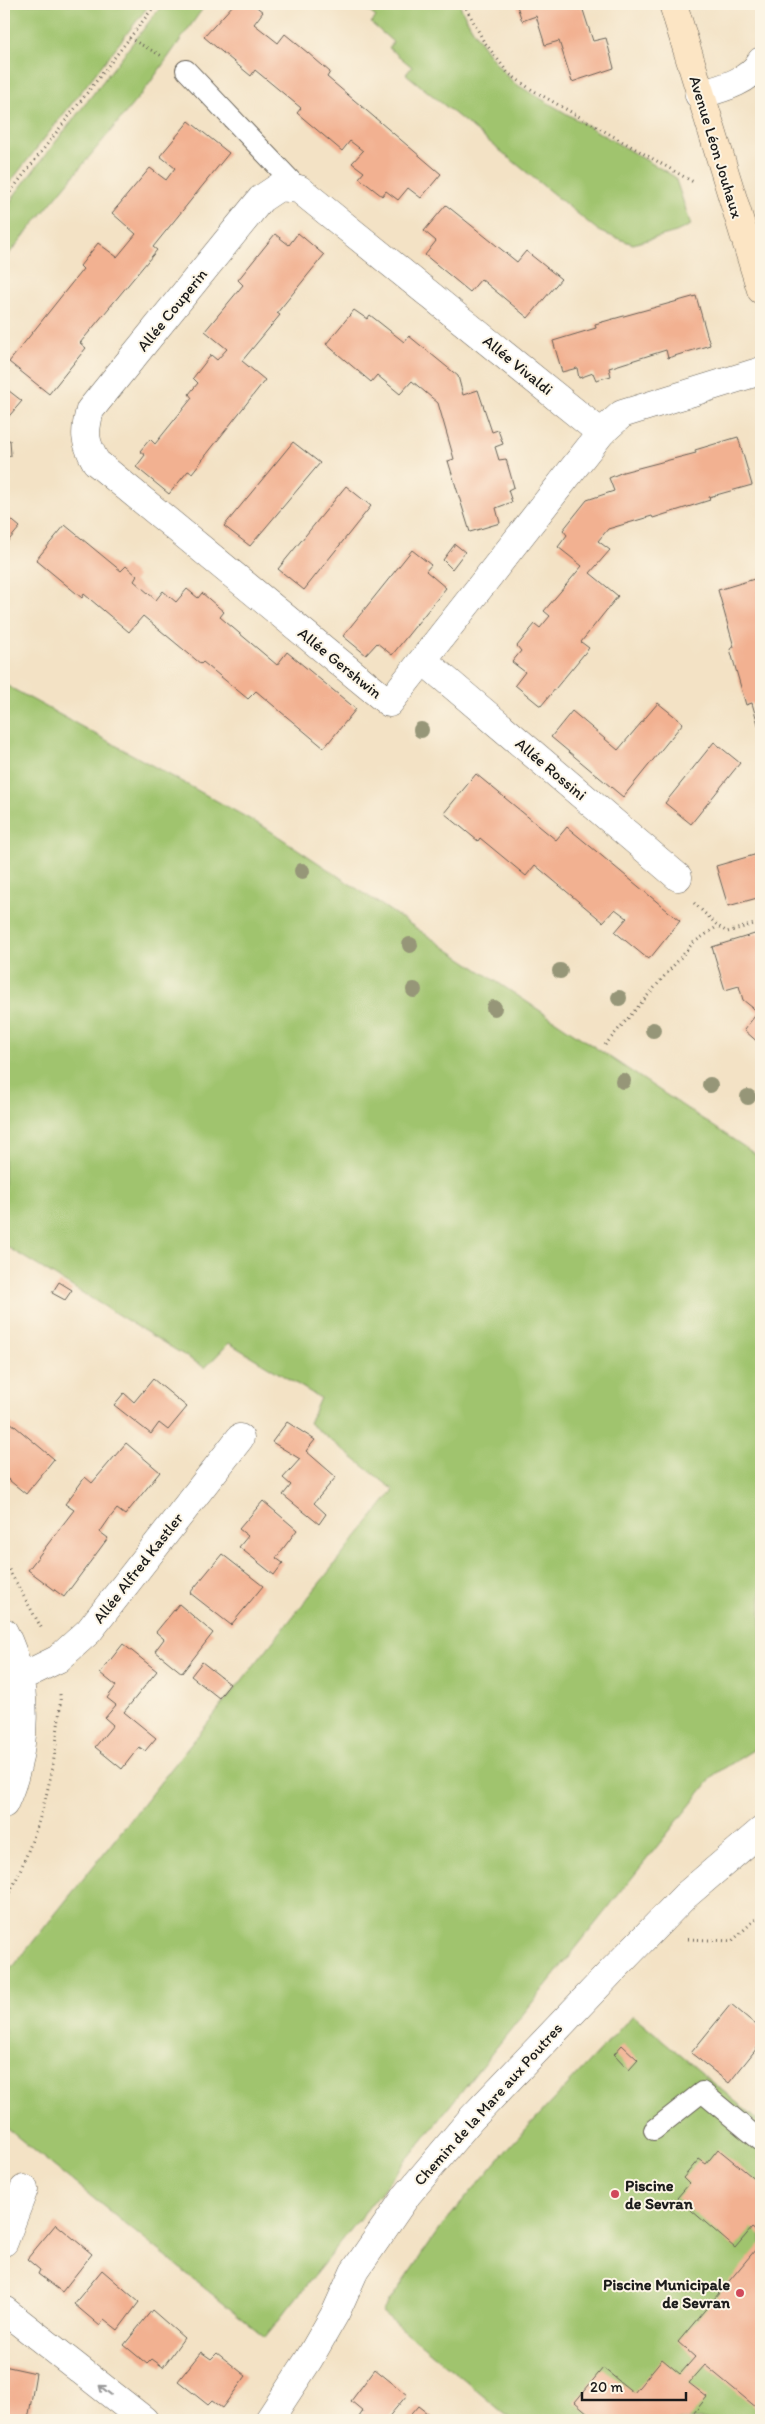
<svg xmlns="http://www.w3.org/2000/svg" width="765" height="2424" font-family="Itim,sans-serif">
	<style>
		.green { fill: #a0c46e; stroke: #5e7045 }
		.building { fill: #f2b191 }
		.lines { fill: none; stroke-linecap: round; stroke-linejoin: round }
		.lane-casing { stroke: #676157; stroke-width: 22 }
		.street-casing { stroke: #676157; stroke-width: 29 }
		.secondary-casing { stroke: #676157; stroke-width: 29 }
		.path { stroke: #676157; stroke-width: 3; stroke-dasharray: 1 4; stroke-linecap: butt }
		.lane { stroke: #fff; stroke-width: 20 }
		.street { stroke: #fff; stroke-width: 28 }
		.secondary { stroke: #fce5c4; stroke-width: 28 }
		.tree { fill: #969678 }
		.oneway { stroke: #999 }
		.poi-dot { fill: #d1495b; stroke: #fcf5e5; stroke-width: 2 }
		.labels { text-anchor: middle; dominant-baseline: central; stroke-width: 4; stroke-linejoin: round; paint-order: stroke }
		.street-label { font-size: 16px; fill: #1c1c1c; stroke: #fcf5e5 }
		.poi-label { font-size: 16px; font-weight: bold; fill: #1c1c1c; stroke: #fcf5e5; text-anchor: start }
	</style>
	<rect width="100%" height="100%" fill="#fcf5e5"/>
	<filter id="ink" filterUnits="userSpaceOnUse"><feTurbulence type="fractalNoise" baseFrequency=".02" numOctaves="2"/><feDisplacementMap in="SourceGraphic" scale="10" xChannelSelector="R" yChannelSelector="G"/><feConvolveMatrix kernelMatrix="1 2 1 2 8 2 1 2 1" color-interpolation-filters="sRGB"/></filter>
	<filter id="wash" filterUnits="userSpaceOnUse"><feTurbulence type="fractalNoise" baseFrequency=".0096" numOctaves="4" result="noise"/><feDisplacementMap in="SourceGraphic" scale="20" xChannelSelector="R" yChannelSelector="G"/><feGaussianBlur stdDeviation="1.12" result="paint"/><feColorMatrix in="noise" values="0 0 0 0 0 0 0 0 0 0 0 0 0 0 0 0 0 1.4 0 .05"/><feComposite in="paint" operator="in"/></filter>
	<g filter="url(#wash)">
		<rect width="100%" height="100%" fill="#f3e2c5"/>
		<!-- green -->
		<path class="green" d="M4,4H150L4,190Z
			M163,4H206L147,87L4,260V214L16,193Z
			M360,4H459C473,33 491,60 514,83L675,177L691,225L676,232L633,244L600,232L406,74L412,67L389,48L393,42L371,23L376,17Z
			M4,684L266,828L761,1158V1745L715,1774L265,2337L4,2126V1978L394,1490L309,1423L320,1398L229,1343L205,1368L4,1245Z
			M633,2015L761,2123V2420H512L382,2312L440,2228L511,2145Z"/>
		<g id="blocks">
			<!-- building -->
			<path class="building" d="M234,4H253L263,12L254,24L278,43L285,34L308,53L330,72L327,77L441,174L421,198L408,188L398,200L386,191L382,196L359,178L364,172L352,163L363,151L350,141L342,151L297,113L301,108L255,70L251,76L204,37Z
				M524,4H581L593,41L606,38L614,68L572,82L559,41L545,45L536,16L522,21L517,6Z
				M189,121L229,153L153,247L157,250L80,343L86,348L49,394L9,362L83,269L80,266L98,243L117,257L136,234L112,213L150,168L166,180L175,168L160,156Z
				M446,205L517,262L526,251L561,279L528,318L481,279L470,292L425,255L436,241L424,231Z
				M298,233L324,255L277,313L280,315L242,361L265,380L192,473L188,471L169,494L136,467L145,455L140,451L150,439L155,444L192,398L189,394L198,383L193,378L211,355L217,360L227,349L205,331L243,285L238,280L275,234L289,245Z
				M696,296L710,345L668,358L666,350L609,368L611,376L596,380L593,373L579,378L577,368L562,372L553,341L596,328L595,324Z
				M354,310L367,319L370,315L404,342L409,336L458,376L463,395L478,390L492,432L498,430L503,444L495,447L499,460L506,459L514,487L508,490L512,502L496,508L500,523L470,532L448,461L454,459L438,403L412,381L400,394L377,375L371,382L326,344Z
				M4,387L22,401L4,422Z
				M738,437L752,485L709,497L710,500L653,518L652,516L608,529L598,541L610,550L590,573L618,596L581,642L589,648L541,706L538,704L515,685L525,672L512,662L521,651L517,646L535,624L540,628L550,616L544,611L582,566L558,547L567,535L563,530L587,500L614,491L609,478L623,472L696,453L695,450Z
				M10,440L11,456L4,457V441Z
				M293,442L320,463L250,546L224,526Z
				M4,478L8,517L20,527L4,546Z
				M346,486L371,506L304,590L278,569Z
				M65,525L121,571L126,566L137,576L134,581L156,600L163,591L176,602L187,589L198,598L202,593L224,612L220,617L277,665L287,652L356,709L324,748L256,691L248,699L203,662L201,664L143,616L129,632L84,594L82,598L36,560Z
				M455,544L465,552L452,569L443,560Z
				M412,550L431,565L426,571L446,588L392,655L377,643L366,655L343,636Z
				M761,577V735L752,703L746,705L730,649L734,647L718,590Z
				M658,703L683,723L623,797L551,737L572,711L618,750Z
				M714,742L740,763L691,824L665,803Z
				M476,774L556,840L567,827L680,921L651,957L648,959L615,932L627,918L615,909L603,922L535,865L526,876L480,838L478,841L444,813Z
				M761,853V897L728,906L716,866Z
				M758,933L761,944V1045L744,1030L758,1012L743,1000L739,986L725,990L712,947Z
				M59,1282L72,1290L65,1300L52,1293Z
				M153,1379L187,1407L168,1430L159,1423L151,1434L114,1405L124,1393L134,1402Z
				M10,1422L54,1459L26,1494L4,1476V1430Z
				M287,1422L315,1440L306,1451L336,1477L314,1503L326,1514L319,1524L283,1495L291,1485L283,1478L300,1459L272,1442Z
				M126,1443L160,1472L125,1515L117,1509L109,1519L100,1532L108,1538L64,1597L28,1570L74,1510L65,1504L75,1491L85,1477L92,1483Z
				M263,1501L297,1530L276,1558L283,1563L274,1575L239,1547L248,1536L239,1529Z
				M222,1554L263,1586L231,1625L190,1593Z
				M179,1604L213,1633L182,1673L155,1651L164,1639L156,1632Z
				M123,1644L157,1671L124,1712L156,1738L145,1751L139,1747L122,1769L95,1747L113,1725L105,1718L116,1705L107,1698L116,1686L100,1673Z
				M202,1662L230,1684L219,1698L191,1676Z
				M731,2004L761,2029V2043L729,2083L691,2053Z
				M622,2045L638,2060L629,2070L614,2054Z
				M718,2149L761,2184V2235L752,2228L735,2248L677,2198L689,2184L683,2178L699,2159L706,2164Z
				M56,2224L92,2254L62,2292L38,2274L40,2270L27,2259Z
				M761,2243V2403L757,2408L705,2365L689,2383L707,2397L688,2420H596L575,2402L603,2368L634,2393L662,2359L680,2374L695,2357L678,2342Z
				M102,2270L139,2302L118,2330L104,2319L100,2326L74,2304Z
				M152,2310L184,2338L163,2367L152,2359L147,2364L124,2345Z
				M201,2352L211,2359L217,2353L246,2376L222,2408L212,2401L208,2405L178,2381Z
				M4,2366L36,2373L28,2420L4,2414Z
				M375,2369L407,2395L386,2420H357L363,2411L351,2401Z
				M418,2406L436,2420H406Z"/>
		</g>
	</g>
	<g filter="url(#ink)">
		<use href="#blocks" fill-opacity="0" stroke="#676157" stroke-width="1"/>
		<g class="lines">
			<defs>
				<path id="lane" d="M186,70L299,189
					M654,2130L702,2092L761,2141"/>
				<path id="street" d="M699,95C720,89 750,82 761,61
					M601,433L389,703L96,462C84,441 84,433 90,410L261,199L279,187L299,189L601,433L622,414L761,371
					M424,661L678,877
					M4,1632C30,1683 28,1752 4,1804
					M19,1678L58,1659L89,1631L240,1438
					M4,2242L24,2189
					M4,2310L144,2420
					M269,2420L309,2359L336,2312L354,2272L407,2195L471,2119L609,1974L685,1896L761,1831"/>
				<path id="secondary" d="M673,4L761,290"/>
			</defs>
			<!-- lane casing -->
			<use href="#lane" class="lane-casing"/>
			<!-- street casing -->
			<use href="#street" class="street-casing"/>
			<!-- secondary casing -->
			<use href="#secondary" class="secondary-casing"/>
			<!-- path -->
			<path class="path" d="M464,4L483,40L508,73L529,88L695,183
				M129,38L162,56
				M4,200L156,4
				M694,903L718,926L727,932L761,922
				M605,1045L693,943L718,926
				M4,1561L42,1629
				M4,1906C31,1849 50,1799 57,1736C58,1722 61,1708 60,1694
				M688,1939L732,1941L761,1914"/>
			<!-- lane -->
			<use href="#lane" class="lane"/>
			<!-- street -->
			<use href="#street" class="street"/>
			<!-- secondary -->
			<use href="#secondary" class="secondary"/>
		</g>
		<!-- trees -->
		<g class="tree">
			<circle cx="421" cy="730" r="8"/>
			<circle cx="302" cy="871" r="8"/>
			<circle cx="410" cy="945" r="8"/>
			<circle cx="560" cy="971" r="8"/>
			<circle cx="414" cy="990" r="8"/>
			<circle cx="619" cy="998" r="8"/>
			<circle cx="494" cy="1008" r="8"/>
			<circle cx="653" cy="1030" r="8"/>
			<circle cx="623" cy="1081" r="8"/>
			<circle cx="710" cy="1085" r="8"/>
			<circle cx="748" cy="1097" r="8"/>
		</g>
		<!-- one-way arrows -->
		<defs><path id="oneway-shaft" d="M-6 0H5M1.5-3L5.5 0L1.5 3" fill="none" stroke-width="1.6" stroke-linecap="round" stroke-linejoin="round" transform="scale(1.25)"/></defs>
		<use class="oneway" href="#oneway-shaft" transform="translate(105 2390) rotate(-142)"/>
	</g>
	<!-- markers -->
	<g class="poi-dot">
		<circle cx="615" cy="2194" r="5"/>
		<circle cx="740" cy="2293" r="5"/>
	</g>
	<g class="labels">
		<!-- street labels -->
		<g class="street-label">
			<text transform="translate(716 147) rotate(73)">Avenue Léon Jouhaux</text>
			<text transform="translate(172 310) rotate(-51)">Allée Couperin</text>
			<text transform="translate(518 365) rotate(39)">Allée Vivaldi</text>
			<text transform="translate(340 663) rotate(39)">Allée Gershwin</text>
			<text transform="translate(551 769) rotate(40)">Allée Rossini</text>
			<text transform="translate(138 1568) rotate(-52)">Allée Alfred Kastler</text>
			<text transform="translate(488 2104) rotate(-48)">Chemin de la Mare aux Poutres</text>
		</g>
		<!-- poi labels -->
		<g class="poi-label">
			<text x="625" y="2185">Piscine<tspan x="625" dy="18">de Sevran</tspan></text>
			<text x="730" y="2284" text-anchor="end">Piscine Municipale<tspan x="730" dy="18">de Sevran</tspan></text>
		</g>
	</g>
	<!-- margin -->
	<rect width="765" height="2424" fill="none" stroke="#fcf5e5" stroke-width="20"/>
	<!-- scale -->
	<path d="M582 2392v8h104v-8" fill="none" stroke="#1c1c1c" stroke-width="2.5"/>
	<text x="590" y="2392" font-size="15" fill="#1c1c1c" stroke="#fcf5e5" stroke-width="4" paint-order="stroke">20 m</text>
</svg>
